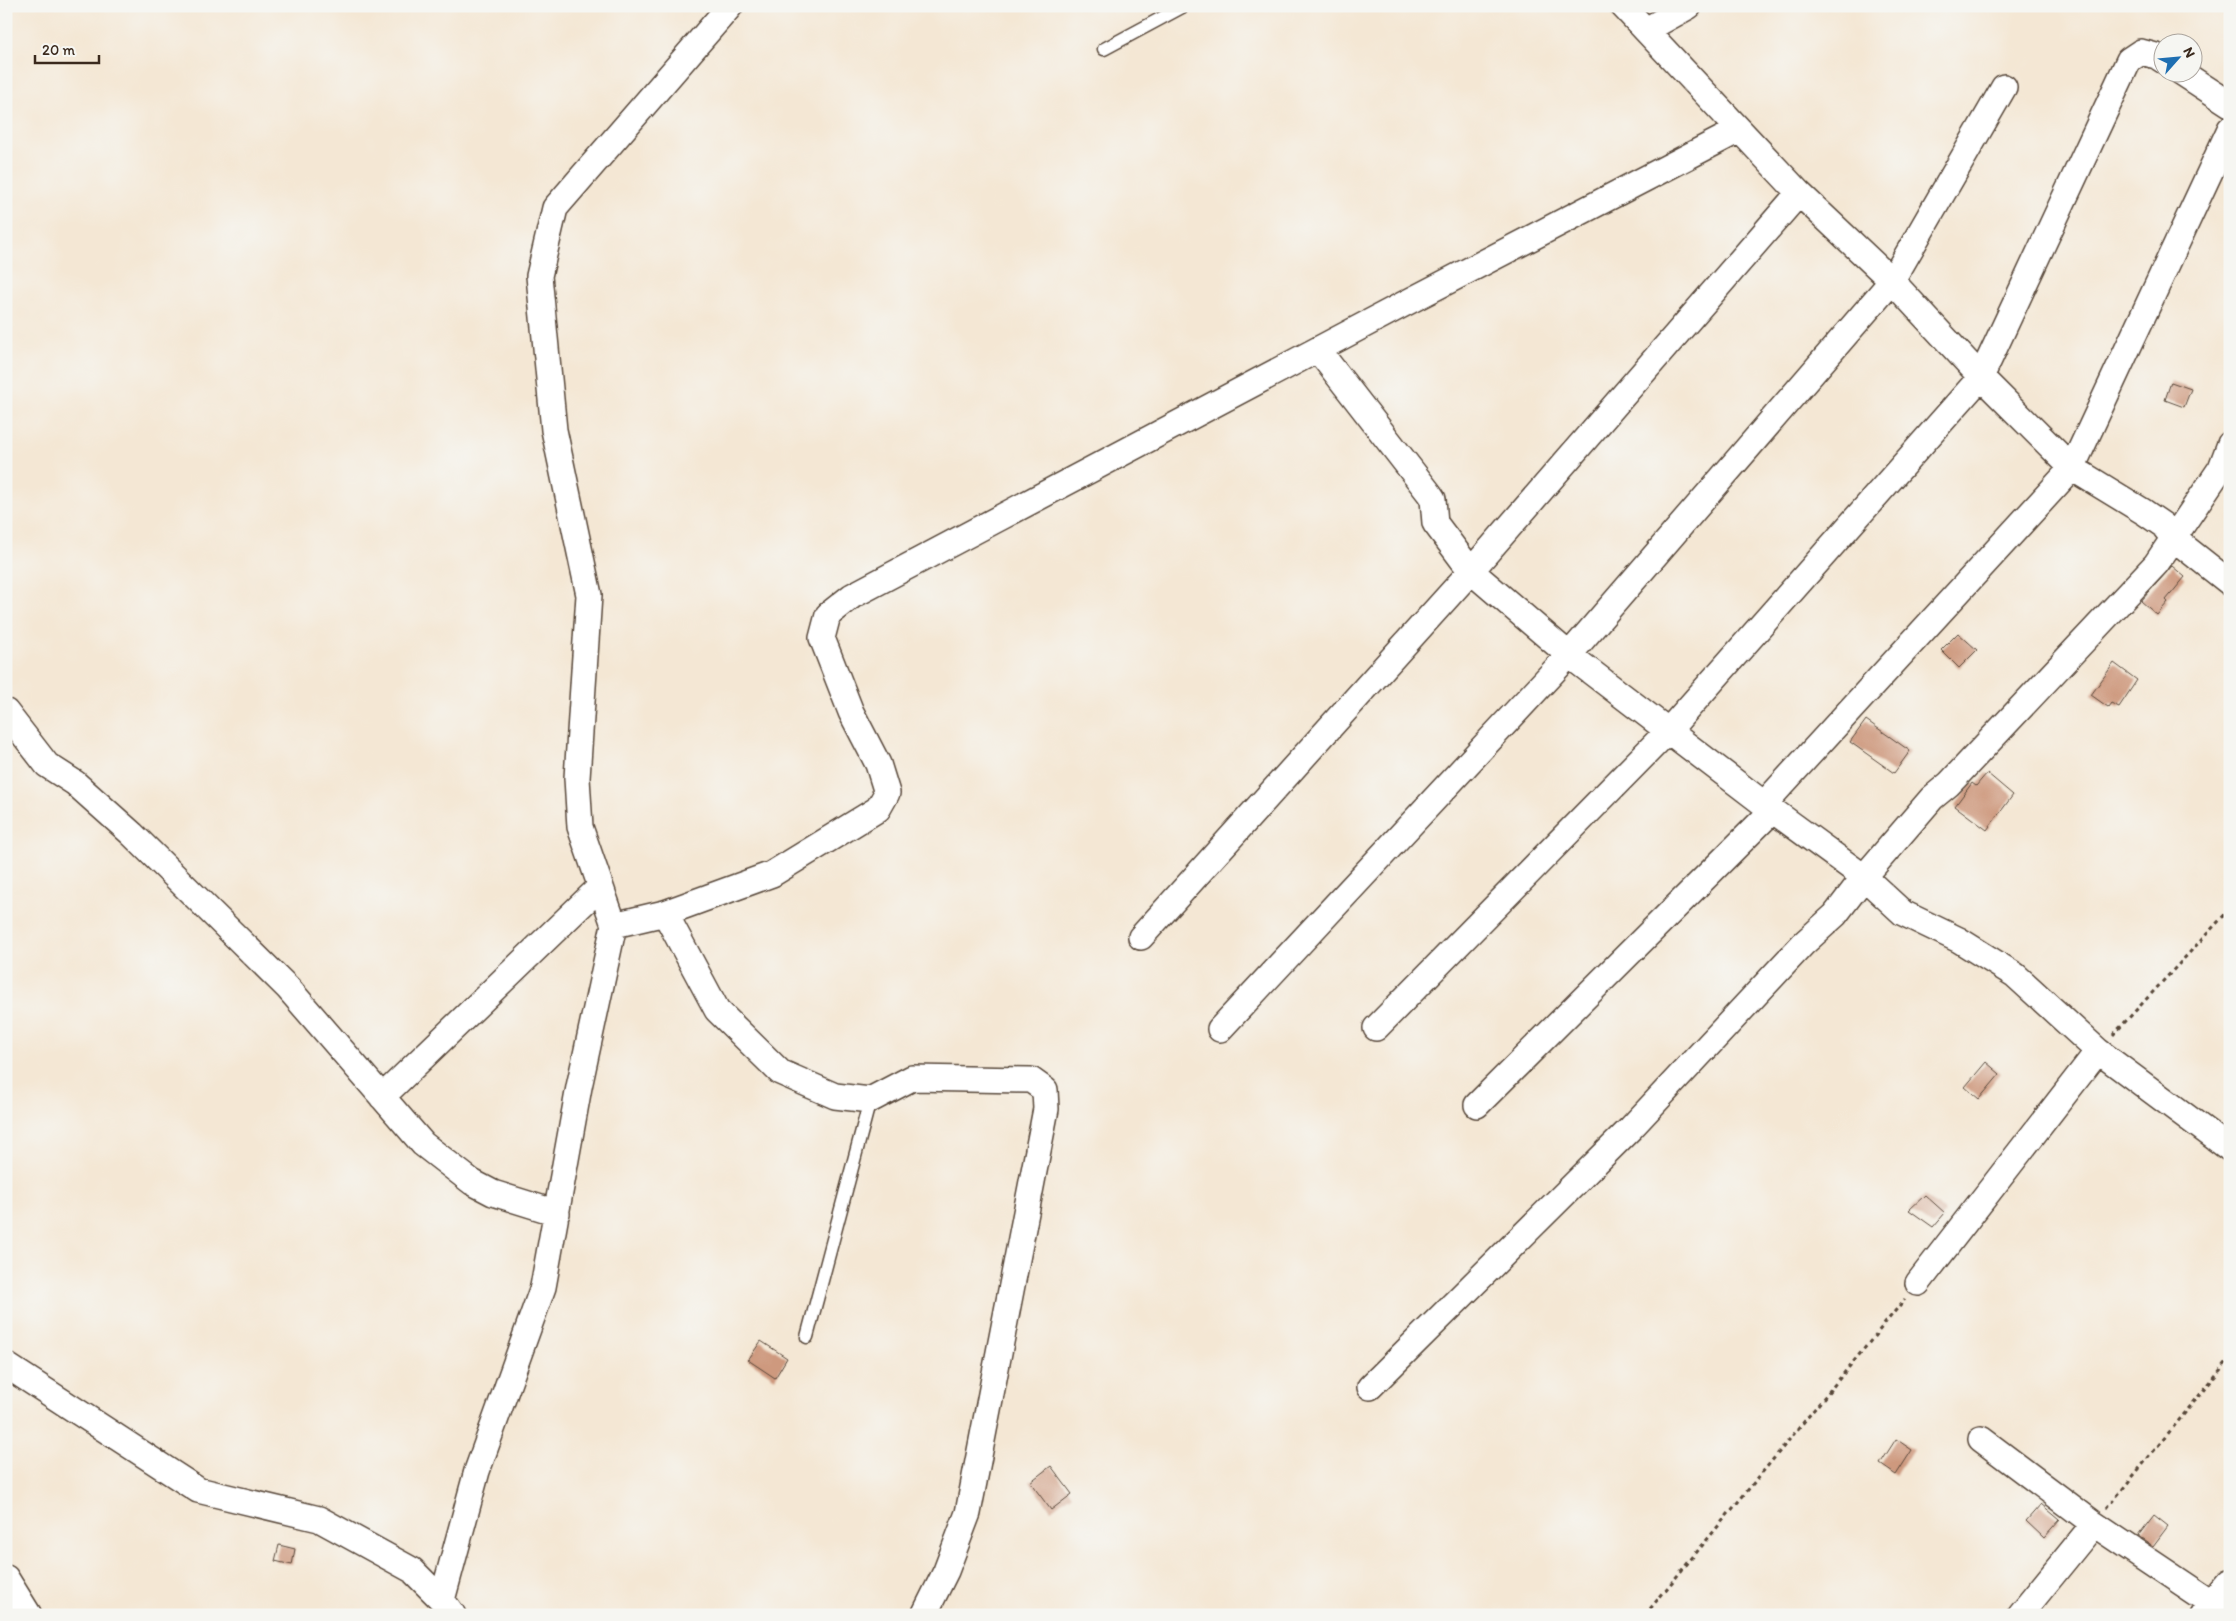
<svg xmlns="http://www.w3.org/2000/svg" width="2236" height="1621" font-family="Itim,sans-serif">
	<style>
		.building { fill: #ce997e }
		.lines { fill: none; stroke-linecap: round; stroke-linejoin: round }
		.service-casing { stroke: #574639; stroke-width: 15 }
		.minor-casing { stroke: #574639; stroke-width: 28 }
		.path { stroke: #574639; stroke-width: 3; stroke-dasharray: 4 4; stroke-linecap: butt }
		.service { stroke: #fff; stroke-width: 12 }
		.minor { stroke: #fff; stroke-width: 25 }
	</style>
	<rect width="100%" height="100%" fill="#f6f6f2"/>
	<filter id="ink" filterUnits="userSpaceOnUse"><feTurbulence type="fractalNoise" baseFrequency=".02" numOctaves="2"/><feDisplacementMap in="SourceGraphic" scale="10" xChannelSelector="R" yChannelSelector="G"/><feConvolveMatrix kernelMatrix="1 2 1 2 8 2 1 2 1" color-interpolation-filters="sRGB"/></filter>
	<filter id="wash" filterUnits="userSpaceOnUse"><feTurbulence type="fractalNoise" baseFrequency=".0096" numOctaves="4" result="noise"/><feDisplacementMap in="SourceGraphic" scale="20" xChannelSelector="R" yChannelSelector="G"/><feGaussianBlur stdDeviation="1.12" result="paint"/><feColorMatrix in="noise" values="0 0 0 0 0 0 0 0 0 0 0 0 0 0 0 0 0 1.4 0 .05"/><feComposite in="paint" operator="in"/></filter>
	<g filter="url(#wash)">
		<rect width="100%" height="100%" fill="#f4e7d4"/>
		<g id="blocks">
			<!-- building -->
			<path class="building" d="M2171,382L2191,389L2184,407L2165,400Z
				M2172,566L2185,577L2166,600L2168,602L2157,615L2141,601Z
				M1958,633L1977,650L1959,668L1941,650Z
				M2114,663L2137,680L2119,707L2111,703L2108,707L2091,695Z
				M1866,720L1910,751L1894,773L1850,742Z
				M1987,773L2013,795L1987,830L1955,806L1972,783L1976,786Z
				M1986,1062L2000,1074L1979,1099L1965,1087Z
				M1925,1195L1945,1213L1933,1227L1909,1210Z
				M761,1341L787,1358L775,1378L748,1360Z
				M1896,1439L1912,1450L1896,1475L1880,1464Z
				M1051,1466L1072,1494L1051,1510L1030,1482Z
				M2041,1504L2060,1520L2044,1538L2026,1521Z
				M2154,1515L2168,1526L2153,1546L2138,1536Z
				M279,1545L295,1549L292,1565L275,1561Z"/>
		</g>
	</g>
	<g filter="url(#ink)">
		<use href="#blocks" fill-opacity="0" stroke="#574639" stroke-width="1"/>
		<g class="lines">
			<defs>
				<path id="service" d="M1104,49L1184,6
					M807,1337L870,1100"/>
				<path id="minor" d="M730,6L555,208L539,276L554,430L589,595L577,778L580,827L614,925L665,913L772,874L878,809L887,793L878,764L851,712L822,638L828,615L852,596L1402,305L1739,130
					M1623,6L1799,193L1892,281L1981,377L2072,468L2144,512L2163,525L2173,538L2230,583
					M1646,30L1689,6
					M2181,72L2230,104
					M1318,350L1429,493L1433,499L1435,523L1471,571L1569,655L1764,804L1864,877L1835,915L1803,944L1631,1128L1370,1387
					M2230,444L2221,468L2156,564L1949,784L1932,798L1864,877L1903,913L1959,940L2015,975L2098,1051L2230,1149
					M6,712L47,765L75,783L132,834L288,988L423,1144L472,1182L493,1193L557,1213
					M1764,804L2072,468L2230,129
					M665,913L717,1010L780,1072L835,1096L870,1100L912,1078L1031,1080L1045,1090L1046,1109L968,1513L946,1571L924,1615
					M1141,937L1471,571L1799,193
					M1376,1028L1668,731L1981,377L2129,60L2141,52L2156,56L2164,61
					M1220,1029L1569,655L1892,281L2004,87
					M382,1097L600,887
					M1477,1105L1773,810
					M1918,1283L2098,1051
					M6,1365L198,1490L319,1519L412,1570L442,1600L453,1615
					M1981,1439L2094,1524L2206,1599L2226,1615
					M6,1578L29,1615
					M442,1600L477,1471L543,1287L579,1087L614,925
					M2020,1615L2094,1524
					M2203,1615L2230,1583"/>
			</defs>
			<!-- service casing -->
			<use href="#service" class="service-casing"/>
			<!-- minor casing -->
			<use href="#minor" class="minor-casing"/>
			<!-- path -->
			<path class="path" d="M2113,1035L2230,909
				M2107,1508L2230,1358
				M1645,1615L1905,1299"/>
			<!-- service -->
			<use href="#service" class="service"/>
			<!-- minor -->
			<use href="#minor" class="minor"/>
		</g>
	</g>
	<!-- margin -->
	<rect width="2236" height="1621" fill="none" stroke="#f6f6f2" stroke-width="25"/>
	<!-- north arrow -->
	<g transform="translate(2178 58) rotate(63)"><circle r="24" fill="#f6f6f2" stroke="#aba49d"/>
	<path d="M0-4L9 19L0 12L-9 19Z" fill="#1f6fb2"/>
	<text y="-8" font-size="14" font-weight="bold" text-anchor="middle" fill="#3b2a1e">N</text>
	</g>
	<!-- scale -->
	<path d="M35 55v8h64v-8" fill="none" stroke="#3b2a1e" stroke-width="2.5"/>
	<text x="42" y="55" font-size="15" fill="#3b2a1e" stroke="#f6f6f2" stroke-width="4" paint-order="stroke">20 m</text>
</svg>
